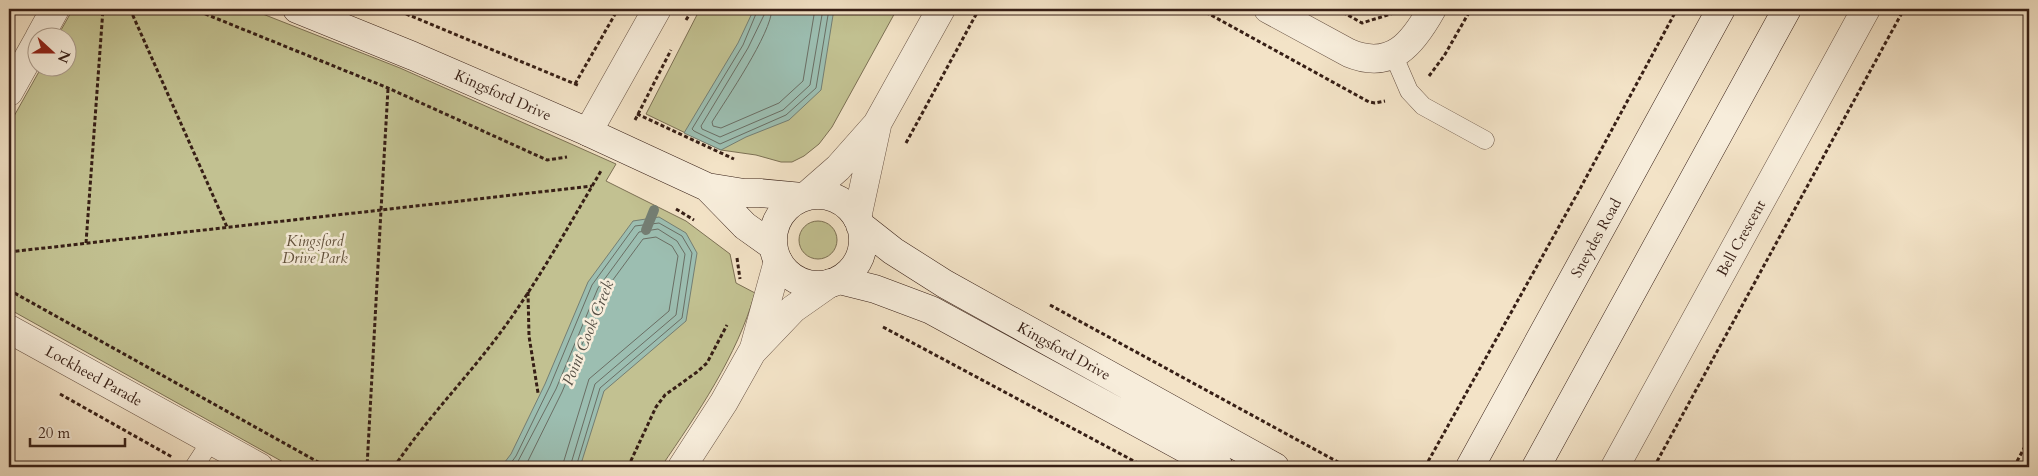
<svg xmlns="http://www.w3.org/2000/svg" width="2038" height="476" font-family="Cardo,serif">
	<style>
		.green { fill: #c2c191; stroke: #7c7054 }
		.water { fill: #9cbeb1; stroke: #747e73 }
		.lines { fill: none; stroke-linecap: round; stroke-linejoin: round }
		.shore { stroke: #6a6e64; stroke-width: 1 }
		.stream { stroke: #747e73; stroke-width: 10 }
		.lane-casing { stroke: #665042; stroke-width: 19 }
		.street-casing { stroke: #665042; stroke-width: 29 }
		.secondary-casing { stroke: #371f16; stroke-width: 29 }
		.path { stroke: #371f16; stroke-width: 3; stroke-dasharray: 4 2.5; stroke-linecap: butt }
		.lane { stroke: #f7eddb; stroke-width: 18 }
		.street { stroke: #f7eddb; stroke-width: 28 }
		.secondary { stroke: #f7eddb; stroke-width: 28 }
		.labels { text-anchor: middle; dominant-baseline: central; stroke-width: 5; stroke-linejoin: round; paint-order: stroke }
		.street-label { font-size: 15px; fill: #371f16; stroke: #f7eddb }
		.park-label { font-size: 15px; font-style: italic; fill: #61503b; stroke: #f7eddb }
		.water-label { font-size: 16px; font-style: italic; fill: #554f44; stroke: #f7eddb }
	</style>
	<rect width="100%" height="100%" fill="#f3e3c7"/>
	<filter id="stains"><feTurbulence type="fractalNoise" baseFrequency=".004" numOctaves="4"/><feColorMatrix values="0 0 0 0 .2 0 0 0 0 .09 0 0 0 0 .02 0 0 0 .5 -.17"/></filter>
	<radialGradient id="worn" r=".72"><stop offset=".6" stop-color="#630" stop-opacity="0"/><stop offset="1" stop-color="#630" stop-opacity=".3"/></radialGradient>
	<!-- green -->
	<path class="green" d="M73,9H250L400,68L616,164L606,181L686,221L730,254L736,283L755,293C737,356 698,413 661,467H292L9,309V125L41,68H68V38L57,37Z
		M700,9H897L832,127L819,144L804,156L792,162H781L756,155L721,150L646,114Z
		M799 240a19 19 0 1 1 38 0a19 19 0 1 1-38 0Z"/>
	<!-- water -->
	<path class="water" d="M754,9H834L821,90L789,120L746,137L721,150L684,133L738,43Z
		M659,217L686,233L697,253L686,321L604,391L580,467H501L511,454L545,384L588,282L633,221Z"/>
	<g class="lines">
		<!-- shore -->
		<path class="shore" d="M758,9L743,45L692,129L694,131L720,144L786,115L816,88L829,9
			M765,9L764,15L748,48L701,126L702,129L720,137L783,110L810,85L823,9
			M772,9C771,34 727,98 712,122L713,126L721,128L779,103L803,81L815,9
			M508,467L516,456L550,386L592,285L635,226L659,223L682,236L692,253L682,318L600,388L576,467
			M515,467L556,389L598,288L639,232L658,229L677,241L685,254L676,315L595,384L570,467
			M525,467L562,392L604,292L643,239L656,237L672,246L678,256L669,311L589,379L562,467"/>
		<!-- stream -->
		<path class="stream" d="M646,230L654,210"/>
		<defs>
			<path id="lane" d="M1393,54L1409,91L1423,106L1485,140
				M194,467L211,441"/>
			<path id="street" d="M1268,9L1349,53C1392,71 1413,43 1432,9
				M39,38L55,9
				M9,92L38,40
				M588,132L657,9
				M806,196L838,168L877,124L941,9
				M857,218L877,126
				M9,329L259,467
				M754,348L778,261
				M682,467L724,402L752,352L793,309L830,283
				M1615,467L1866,9"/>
			<path id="secondary" d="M297,9L413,56L588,132L707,187L744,193H760L802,197
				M707,187L745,226L773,246
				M773 240a45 45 0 1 1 90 0a45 45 0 1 1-90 0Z
				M860,225L893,251L945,284L1275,467
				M839,280L875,289L931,310L1219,467
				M1470,467L1721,9
				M1536,467L1787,9"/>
		</defs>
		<!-- lane casing -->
		<use href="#lane" class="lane-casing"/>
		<!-- street casing -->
		<use href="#street" class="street-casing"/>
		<!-- secondary casing -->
		<use href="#secondary" class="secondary-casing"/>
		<!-- path -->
		<path class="path" d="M130,9L227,227
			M193,9L388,88L547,160L567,157
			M394,9L580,86
			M1200,9L1369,102L1375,103L1385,101
			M1337,9L1362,23L1391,14
			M686,20L693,9
			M9,24L17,9
			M1429,76L1444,56L1471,9
			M575,84L618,9
			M388,89L381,210L592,186
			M637,114L734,159
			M635,120L671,50
			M906,143L979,9
			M676,209L694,220
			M86,243L103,9
			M9,252L381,210L367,467
			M737,258L740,279
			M9,290L327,467
			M528,292L529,336L538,393
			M1050,305L1347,467
			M883,327L1145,467
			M60,394L172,457
			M394,467C423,424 459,386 491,345C533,291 566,230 601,171
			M628,467L656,407L665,395L697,372L707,363L727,325
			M1425,467L1581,187L1677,9
			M1654,467L1904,9
			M2014,467L2029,439"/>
		<!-- lane -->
		<use href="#lane" class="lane"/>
		<!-- street -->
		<use href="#street" class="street"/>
		<!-- secondary -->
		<use href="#secondary" class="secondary"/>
	</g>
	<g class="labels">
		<!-- street labels -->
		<g class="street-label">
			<text transform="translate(503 95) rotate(24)">Kingsford Drive</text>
			<text transform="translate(1596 238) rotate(-61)">Sneydes Road</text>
			<text transform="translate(1741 238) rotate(-61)">Bell Crescent</text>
			<text transform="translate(1064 351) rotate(29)">Kingsford Drive</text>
			<text transform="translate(94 376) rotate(29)">Lockheed Parade</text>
		</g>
		<!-- park labels -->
		<g class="park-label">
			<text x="315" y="241">Kingsford<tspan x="315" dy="17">Drive Park</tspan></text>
		</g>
		<!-- water labels -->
		<g class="water-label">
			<text transform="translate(588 333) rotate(-68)">Point Cook Creek</text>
		</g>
	</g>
	<!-- margin -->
	<rect width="2038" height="476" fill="none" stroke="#f3e3c7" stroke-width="30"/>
	<rect x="10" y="10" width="2018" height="456" fill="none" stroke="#371f16" stroke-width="2.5"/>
	<rect x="15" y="15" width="2008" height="446" fill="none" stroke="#371f16"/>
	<!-- north arrow -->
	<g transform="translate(52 52) rotate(111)"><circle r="24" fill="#f7eddb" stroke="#aa9b8c"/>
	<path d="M0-4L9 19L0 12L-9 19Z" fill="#8f2418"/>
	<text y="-8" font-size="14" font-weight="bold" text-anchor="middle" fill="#371f16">N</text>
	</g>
	<!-- scale -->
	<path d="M30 438v8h95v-8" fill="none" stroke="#371f16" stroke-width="2.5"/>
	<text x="38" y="438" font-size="15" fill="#371f16" stroke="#f7eddb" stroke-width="4" paint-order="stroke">20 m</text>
	<rect width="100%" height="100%" filter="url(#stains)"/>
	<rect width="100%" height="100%" fill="url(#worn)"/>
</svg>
